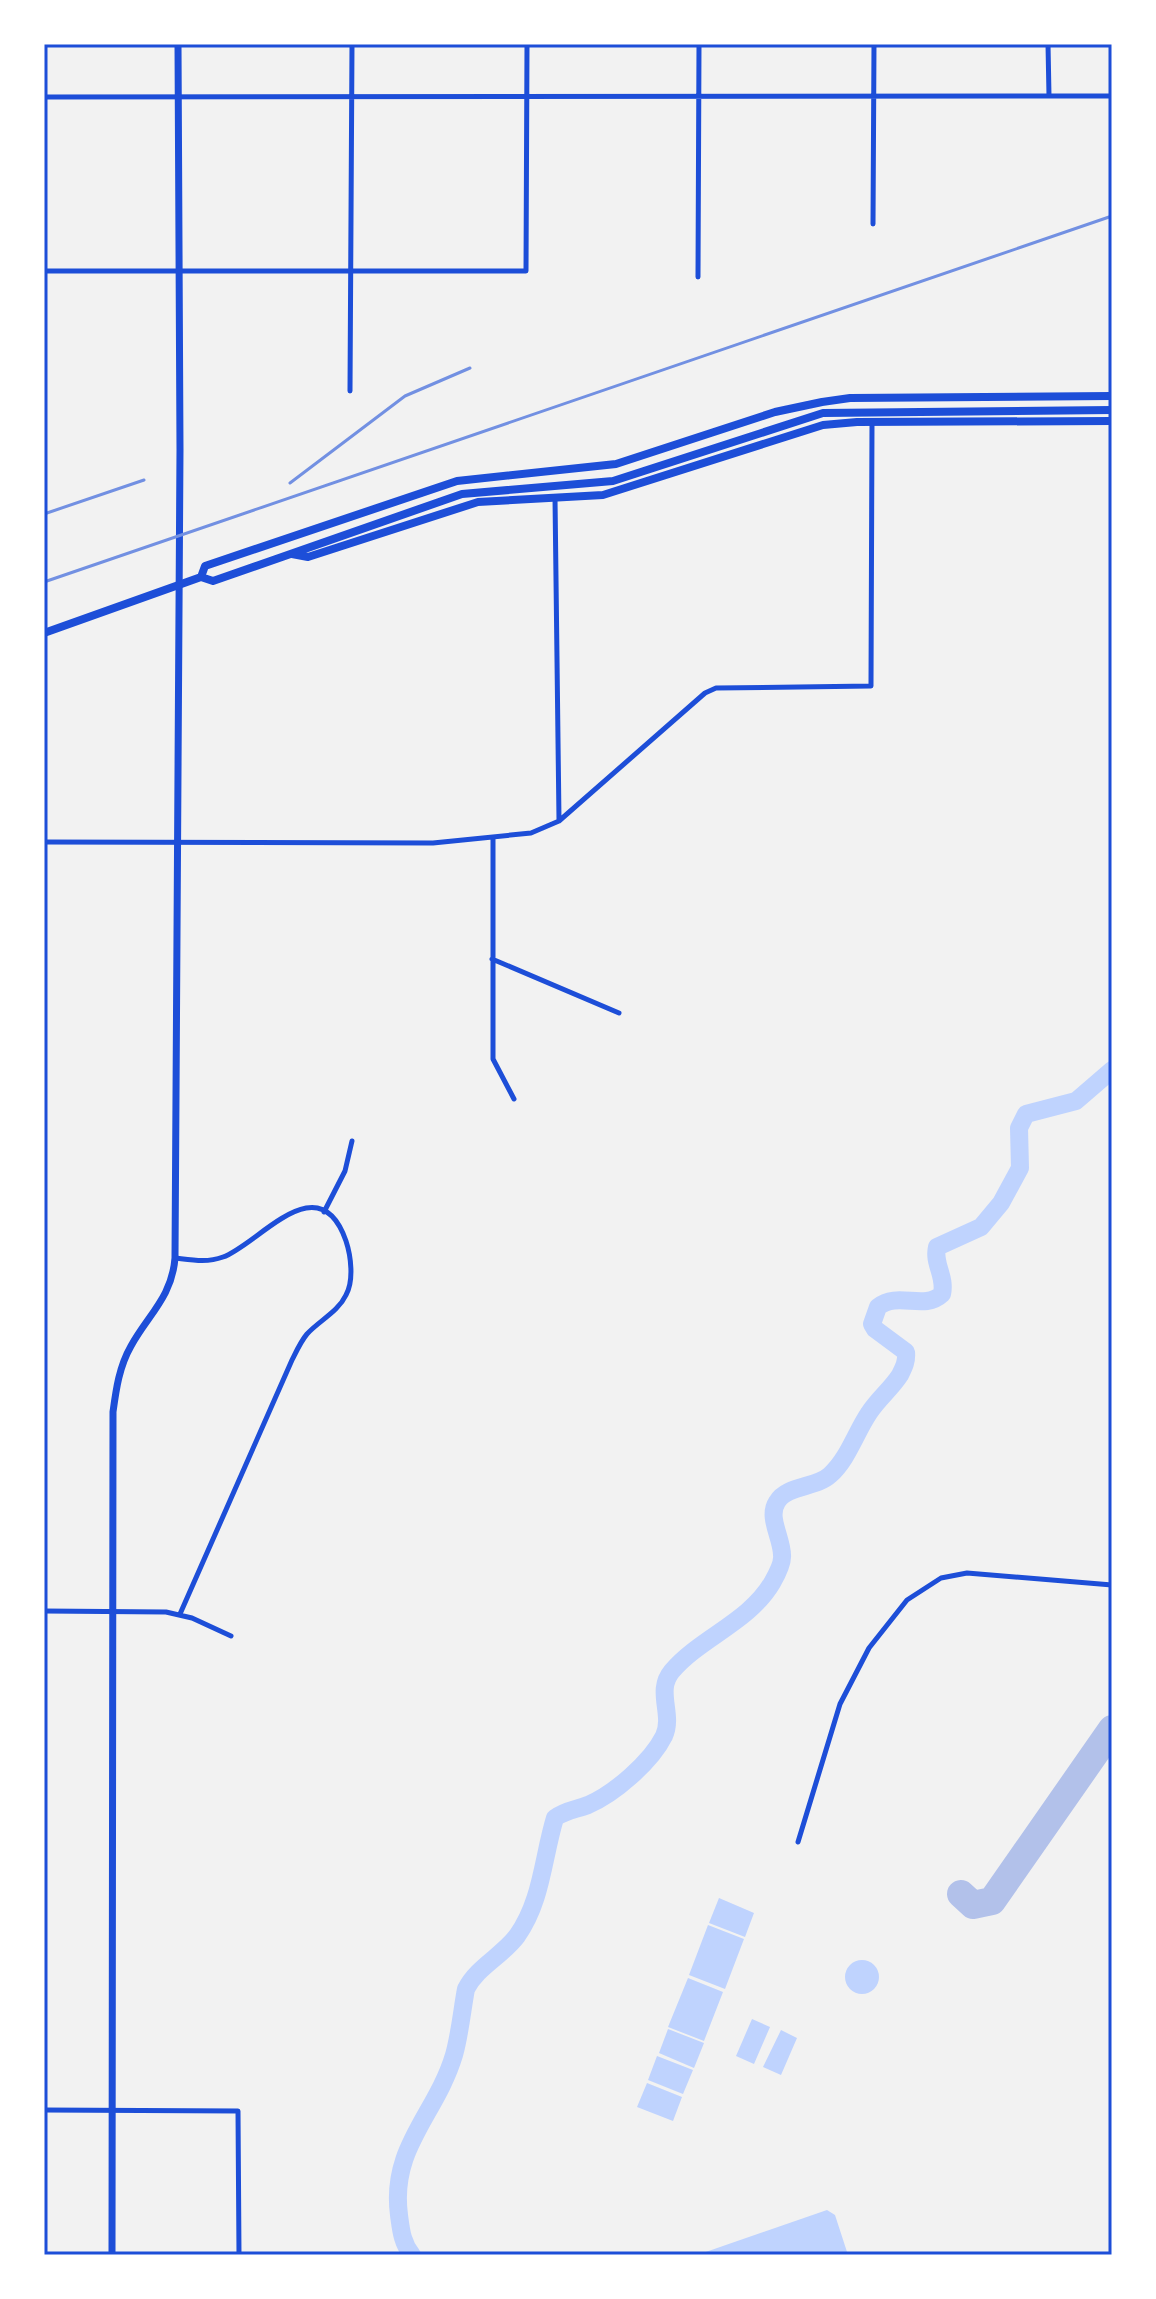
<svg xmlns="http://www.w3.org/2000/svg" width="1156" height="2299" font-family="'PT Serif',serif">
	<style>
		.water { fill: #bfd3fe }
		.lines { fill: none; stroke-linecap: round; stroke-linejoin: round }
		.river { stroke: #bfd3fe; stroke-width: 18 }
		.taxiway { stroke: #b2c1ea; stroke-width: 28 }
		.minor { stroke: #1d4ed8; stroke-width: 5 }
		.tertiary { stroke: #1d4ed8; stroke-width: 7 }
		.secondary { stroke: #1d4ed8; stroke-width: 8 }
		.rail { stroke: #7290e2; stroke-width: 3 }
		.neatline { fill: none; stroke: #1d4ed8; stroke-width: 3 }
	</style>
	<rect width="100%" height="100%" fill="#f2f2f2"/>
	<!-- water -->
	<path class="water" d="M719,1898L754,1913L745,1937L709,1923Z
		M708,1925L744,1939L725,1989L689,1975Z
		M845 1977a17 17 0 1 1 34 0a17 17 0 1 1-34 0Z
		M688,1978L723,1992L704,2041L668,2027Z
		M752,2019L770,2027L754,2064L736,2056Z
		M668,2029L704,2043L694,2068L659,2053Z
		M781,2030L797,2038L781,2075L763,2067Z
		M657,2056L693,2070L683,2094L648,2080Z
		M647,2083L682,2097L673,2121L637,2107Z
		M827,2210L835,2215L848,2255H697Z"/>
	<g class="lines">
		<!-- river -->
		<path class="river" d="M412,2255C402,2243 401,2230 399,2215C390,2147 436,2115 454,2055C460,2034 462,2010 466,1989C477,1967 502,1956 517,1936C542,1901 543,1857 555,1818C566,1810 575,1810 588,1805C614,1794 651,1762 664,1736C674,1714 655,1691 672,1671C700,1638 749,1622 772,1583C776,1576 783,1563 782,1555C782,1538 767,1517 777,1502C787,1485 816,1488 830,1475C848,1459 856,1432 869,1413C878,1399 891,1389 900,1375C904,1367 907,1361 906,1352L875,1329L872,1324L878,1307C898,1291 924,1311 942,1294C946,1276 933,1264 937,1247L981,1227L1001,1203L1020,1168L1019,1128L1026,1114L1076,1101L1112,1070"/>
		<!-- taxiway -->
		<path class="taxiway" d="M961,1894L973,1905L992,1901L1112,1729"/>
		<!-- minor -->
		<path class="minor" d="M1048,44L1049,96
			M44,97L1112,96
			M873,224L874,44
			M44,271H526L527,44
			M698,277L699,44
			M350,391L352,44
			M555,498L559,820
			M493,838V1059L514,1099
			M44,842L433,843L531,833L559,821L705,693L716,688L871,686L872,423
			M492,959L619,1013
			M324,1212L345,1171L352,1141
			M175,1258C192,1260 207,1263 223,1257C259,1244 319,1163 346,1241C351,1256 354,1281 346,1295C338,1312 320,1320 307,1334C301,1341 296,1352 292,1360L180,1614
			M44,1611L166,1612L192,1618L231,1636
			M798,1842L840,1704L869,1648L907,1600L941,1578L967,1573L1112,1585
			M44,2110L238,2111L239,2255"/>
		<!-- tertiary -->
		<path class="tertiary" d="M112,2255L113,1412C116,1390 119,1367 131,1346C148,1315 172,1297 175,1258L180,449L178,44"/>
		<!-- secondary -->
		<path class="secondary" d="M292,554L308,557L478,502L603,495L823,425L857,422L1112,421
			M201,577L205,566L457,481L616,464L775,412L822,402L850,398L1112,396
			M44,633L201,577L213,581L462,494L613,481L823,413L1112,410"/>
		<!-- rail -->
		<path class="rail" d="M290,483L405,396L470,368
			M44,514L144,480
			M44,582L1112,216"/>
	</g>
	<!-- border -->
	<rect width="1156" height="2299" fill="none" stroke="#ffffff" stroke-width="92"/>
	<rect x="46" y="46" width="1064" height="2207" class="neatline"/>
</svg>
